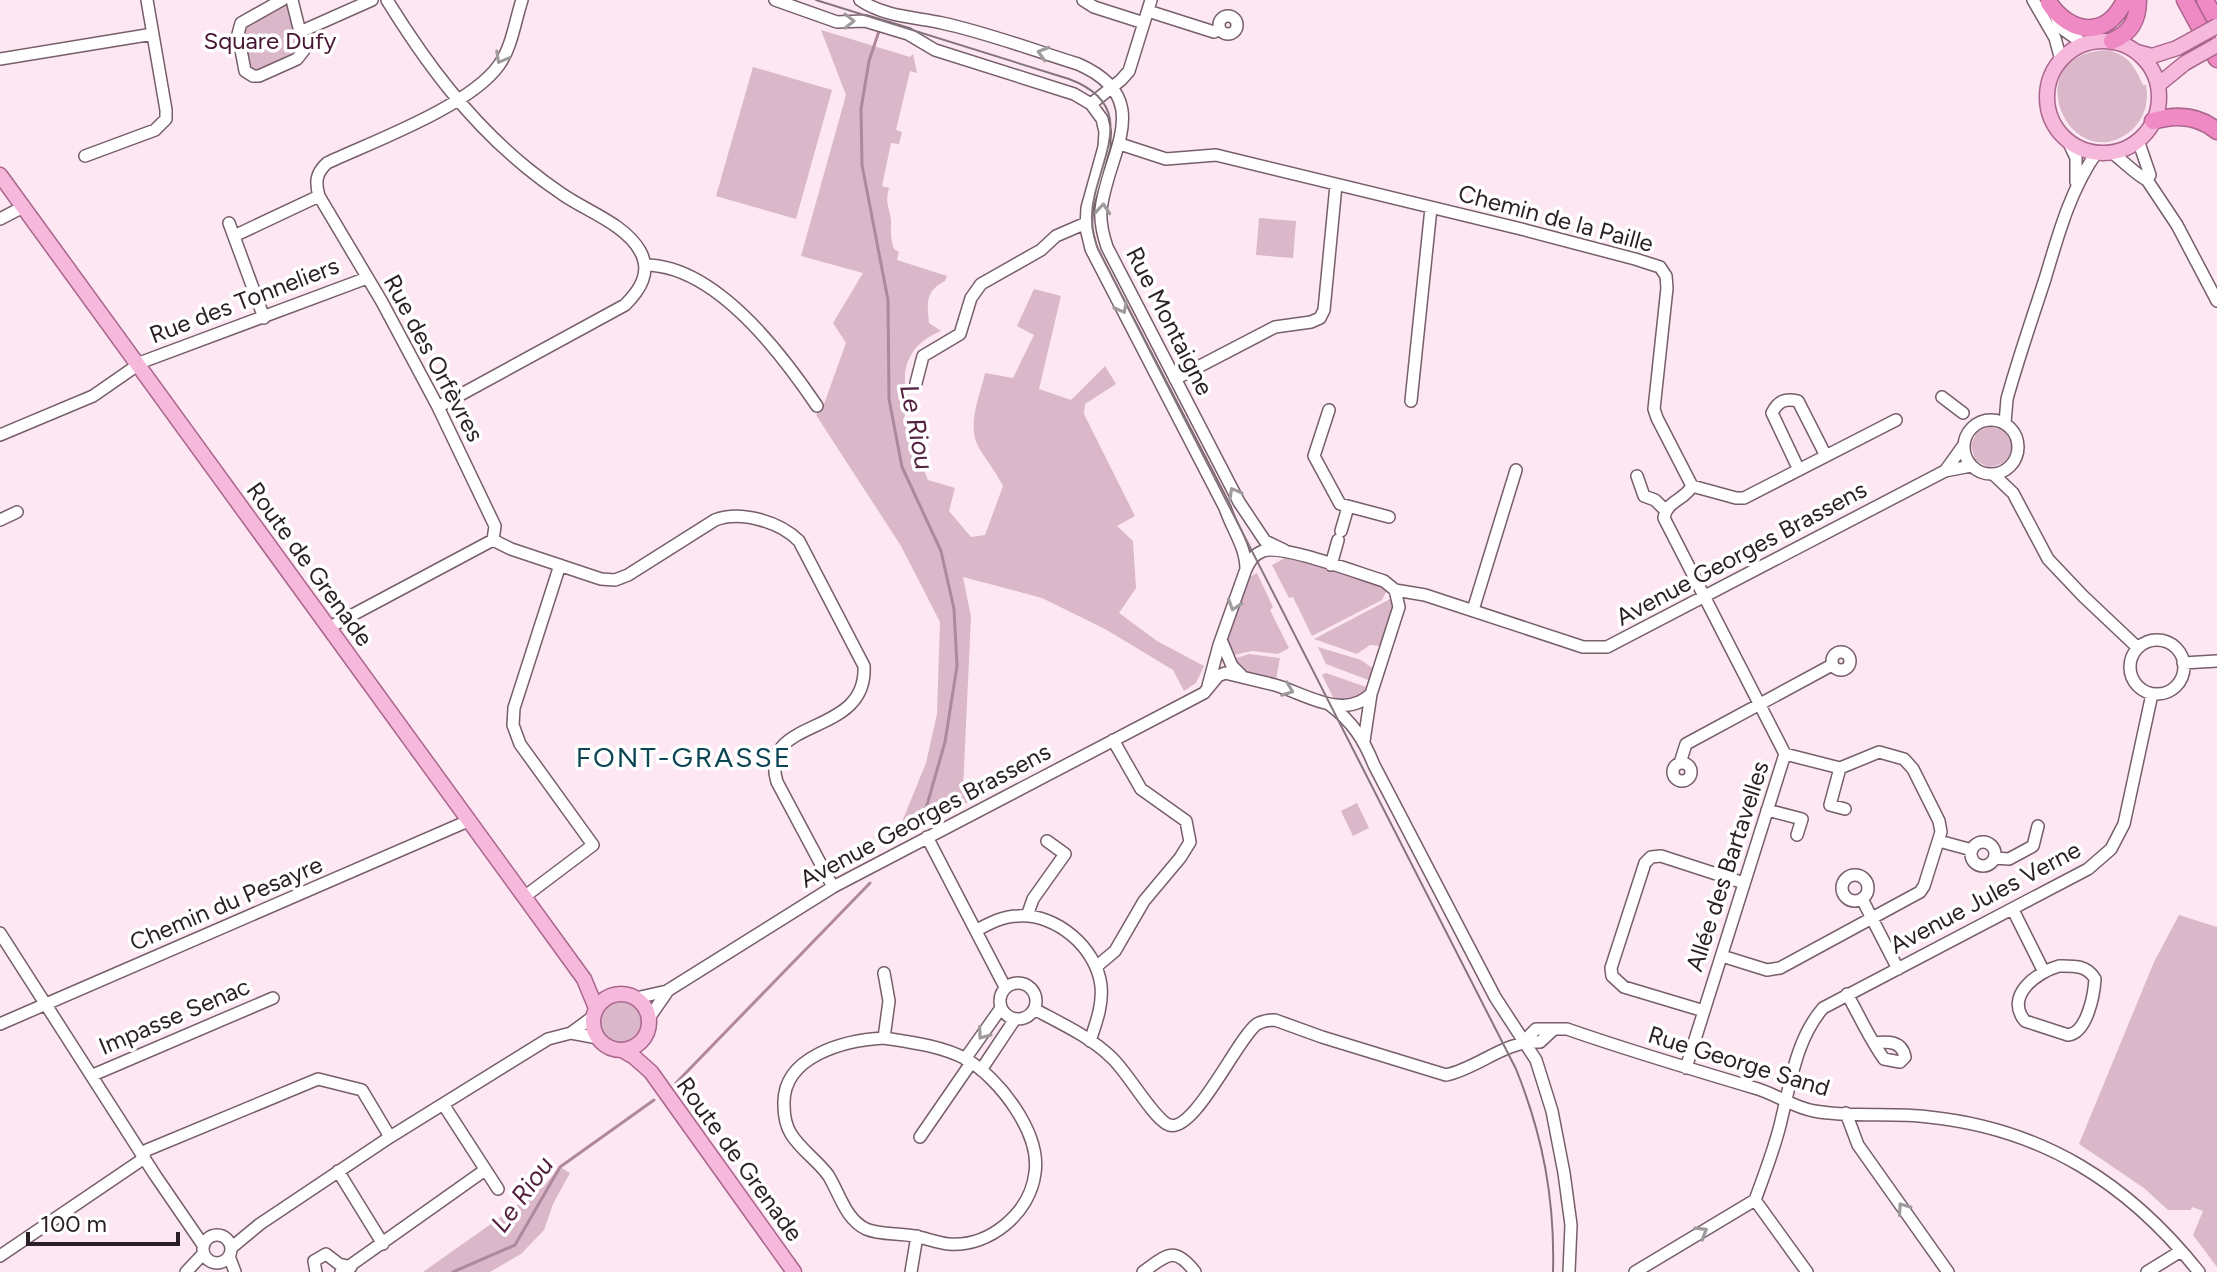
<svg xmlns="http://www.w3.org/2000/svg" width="2217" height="1272" font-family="Figtree,sans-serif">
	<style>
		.green { fill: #dab7c9 }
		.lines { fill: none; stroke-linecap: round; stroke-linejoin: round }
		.stream { stroke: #af889c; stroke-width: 3 }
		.minor-casing { stroke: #765e6b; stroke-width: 14 }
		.major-casing { stroke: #aa658d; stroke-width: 17 }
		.highway-casing { stroke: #aa658d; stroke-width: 19 }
		.minor { stroke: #fff; stroke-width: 11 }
		.major { stroke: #f6b9dc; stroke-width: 14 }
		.highway { stroke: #f08ac5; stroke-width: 16 }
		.tram { stroke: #84757d; stroke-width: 2 }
		.major-bridge-casing { stroke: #aa658d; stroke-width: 17; stroke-linecap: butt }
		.major-bridge { stroke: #f6b9dc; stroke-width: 14 }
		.oneway { stroke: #9f9a9c }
		.labels { text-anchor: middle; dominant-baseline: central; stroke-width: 7; stroke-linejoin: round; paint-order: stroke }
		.park-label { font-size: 24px; fill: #481635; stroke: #fff }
		.street-label { font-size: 24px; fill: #291f24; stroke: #fff }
		.water-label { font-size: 26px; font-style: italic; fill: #542140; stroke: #fff }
		.quarter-label { font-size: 28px; letter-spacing: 2px; fill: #0c4553; stroke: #fff }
	</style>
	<rect width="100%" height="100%" fill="#fde7f2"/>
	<!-- green -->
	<path class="green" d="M281,5L290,7L300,44L298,55L260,73L249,69L241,31L247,24Z
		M821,30L910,57L913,54L917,73L910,71L896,130L902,132L899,144L891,143L882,186L889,188C884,206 891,208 891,222C891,233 890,237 894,249L899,252L897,260L947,276L945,281C925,291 927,303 929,323L941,331C918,340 903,358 905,384C905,390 909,396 909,402C909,408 903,415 904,421C905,429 924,468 928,480L955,488L949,511L971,537L985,535L1003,486C996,472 987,461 979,448C966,426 980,396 985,373L1013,378L1034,335L1017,326L1034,289L1061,296L1039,389L1071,400L1105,366L1116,384L1085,404L1084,414L1135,516L1117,526L1133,541L1136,588L1119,613L1157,641L1204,666L1196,683L1184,691L1173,670L1105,629L1042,598L963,577L971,617L963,789L968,802L895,839L926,763L937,714L940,622L901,546L816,415L824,404L846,343L833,323L863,273L801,256L846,95Z
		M2108,50C2129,56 2134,65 2143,85H2146C2149,101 2145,118 2132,130C2070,182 2013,53 2108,50Z
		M753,67L832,90L796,219L716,196Z
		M1259,218L1296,221L1293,258L1256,255Z
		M1990,426L2005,431L2012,444C2011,459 2003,466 1988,467L1975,460L1971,445L1977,432Z
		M1289,556L1379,585L1387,590L1382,600L1312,636L1293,597L1289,598L1272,565Z
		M1257,573L1273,607L1270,610L1289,648L1278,654L1252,651L1230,656L1227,642L1248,578Z
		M1392,598L1394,604L1382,646L1370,645L1357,654L1314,639Z
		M1318,647L1361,660L1375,670L1371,681L1326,664Z
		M1249,654L1280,658L1276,680L1247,672L1233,659Z
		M1326,673L1369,688C1358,699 1349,703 1334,699L1322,675Z
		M1357,803L1369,828L1353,836L1341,811Z
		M2179,915L2217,927V1267L2193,1235L2203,1211L2192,1207L2191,1210H2168L2144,1188L2079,1144L2154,962Z
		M600 1022a21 21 0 1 1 42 0a21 21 0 1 1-42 0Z
		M560,1167L570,1173L553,1204L544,1230L521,1254L490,1272H423L543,1187Z"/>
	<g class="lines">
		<!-- stream -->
		<path class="stream" d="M880,28L869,61L861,109L862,165L888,300L889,399L902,467L941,551L954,609L957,666L945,742L921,826
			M676,1083L870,883
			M453,1272L515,1245L560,1167L654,1100"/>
		<defs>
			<path id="minor" d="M282,0L241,23L238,34L245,71L253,76H259L297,59L304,50L300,32
				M292,0L300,32L372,0
				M387,0C426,63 469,121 527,168C538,177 550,186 562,194C586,211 625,224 640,251C652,272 640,290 625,305L438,407
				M775,0L837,22L865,21L908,34L935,50L1074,94L1091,104L1102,119L1105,132L1104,147L1087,208L1086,228L1091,249L1225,508C1232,529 1246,547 1246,569
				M860,0C885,17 914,17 942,23C988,33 1033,50 1078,64C1158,99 1107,153 1101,210C1100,222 1103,235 1107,247L1239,502L1265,541L1284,550
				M1083,0L1094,7L1144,23
				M2033,0L2055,38L2061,60
				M1148,11L1214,32L1220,29
				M2055,14L2061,28L2084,44
				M1219 25a9 9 0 1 1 18 0a9 9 0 1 1-18 0Z
				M0,59L153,34
				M1091,104L1121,80L1129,71L1151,0
				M2138,140L2150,175L2147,180
				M2068,141L2076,158V182
				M1120,144L1166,159L1216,155L1525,230L1635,259L1660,267L1666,276L1667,288L1654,409L1657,418L1692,486C1685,500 1666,501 1664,518L1785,754L1686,1068
				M2111,152C2121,159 2139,177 2147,180L2177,225L2217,301
				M85,156L155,130L166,119V110L147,0
				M0,219L23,207
				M229,223L264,318
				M234,236L319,196
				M645,265C715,265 782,354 817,406
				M1175,379L1275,327L1311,322L1320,318L1324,310L1336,185
				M916,383L923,356L960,334L971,298L981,284L1041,250L1056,236L1086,223
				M1942,397L1963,413
				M1411,401L1431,208
				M1329,410L1314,456L1340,504L1389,517
				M1964 447a27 27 0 1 1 54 0a27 27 0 1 1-54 0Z
				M2005,423L2007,399C2018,359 2032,319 2045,279C2058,236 2070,190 2097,152
				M0,435L93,396L142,362L367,278
				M1799,470L1772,413C1778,401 1785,398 1798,401L1826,456
				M1945,471L1963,446
				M1994,475L2013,493L2048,559L2083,596L2138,648
				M1637,476L1644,496L1655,500L1665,510
				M1692,486L1736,498H1744L1896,420
				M0,520L17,512
				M1341,531L1348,507
				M493,540L511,549L601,579L615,580L628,575L715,520C741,510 780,522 799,541L864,666C868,739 757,715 777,782L833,887
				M493,540L495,526L438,407L382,302L319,196C315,182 316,173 327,163C374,141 470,106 499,65C512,47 515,21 522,0
				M1331,565L1338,540
				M1395,590L1425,595L1583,647H1607L1945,471L1971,466
				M1473,610L1516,470
				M328,628L493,540
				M2130 667a27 27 0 1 1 54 0a27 27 0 1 1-54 0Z
				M1222,642L1232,666L1241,675
				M1832 661a9 9 0 1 1 18 0a9 9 0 1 1-18 0Z
				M2183,663L2217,661
				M1208,686L1219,645L1246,569C1250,561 1253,555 1263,551C1283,544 1360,574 1384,581L1395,590L1399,607L1371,694L1364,741
				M1330,705C1352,721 1364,740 1374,765L1495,997L1536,1060L1552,1111L1564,1173L1571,1225L1569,1272
				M1673 772a9 9 0 1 1 18 0a9 9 0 1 1-18 0Z
				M1680,763L1686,744L1832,665
				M1840,768L1830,805L1845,809
				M1767,810L1802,819L1797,835
				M927,837L1005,987
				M1939,841L1972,850
				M1971 854a12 12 0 1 1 24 0a12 12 0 1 1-24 0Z
				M1994,858L2009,859L2033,846L2038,826
				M1842 888a13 13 0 1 1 26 0a13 13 0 1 1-26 0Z
				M524,897L593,845L520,744L513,725L514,708L560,565
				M1862,899L1898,969
				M2013,910L2043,970
				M1027,916L1033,899L1065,854L1047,841
				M977,930C990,923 1003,916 1018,916C1056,913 1097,948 1101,986C1103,1005 1096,1023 1090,1041
				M0,933L155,1175L203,1245
				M1722,956L1767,970L1780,968L1920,892L1924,886L1941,832L1939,821L1913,769L1904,759L1879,752L1840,768L1785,754
				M2059,966C2074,966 2087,965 2095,979C2094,995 2087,1033 2068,1035L2025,1021C2004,996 2037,972 2059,966Z
				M1096,967L1115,951L1144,901L1180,858L1190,842L1186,821L1141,789L1113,740
				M884,973L889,1001L884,1038
				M1000 1001a18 18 0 1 1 36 0a18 18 0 1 1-36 0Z
				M1847,994C1859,1015 1870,1040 1884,1059L1900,1062L1905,1057C1902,1041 1888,1041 1874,1043
				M636,998L667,991L833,887L1204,693L1218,676L1225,673C1241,677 1258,681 1275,685C1304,693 1343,721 1371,694
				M1034,1009C1060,1023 1091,1037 1112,1058C1128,1073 1152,1116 1167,1124C1192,1139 1237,1038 1257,1024C1263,1021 1268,1020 1275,1020L1322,1037L1446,1075C1479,1068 1505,1040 1540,1042L1554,1029
				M1704,1011L1624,987L1612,976L1611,968L1645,863L1651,857L1661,856L1744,883
				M649,1018L667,992
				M0,1024L468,821
				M571,1033L594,1016
				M884,1038C910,1042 942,1046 966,1059C999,1078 1041,1133 1035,1173C1030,1213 990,1247 949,1244C937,1243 926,1238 914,1236C898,1233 880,1235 866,1229C845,1219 839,1192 828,1175C817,1160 801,1150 791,1134C786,1126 784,1116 784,1105C782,1056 845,1040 884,1038Z
				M1524,1041L1536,1029H1567C1630,1051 1694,1070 1758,1089C1777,1095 1795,1108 1814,1111C1852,1118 1891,1112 1929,1117C2043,1129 2128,1183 2199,1272
				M965,1059L1001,1008
				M981,1070L1015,1019
				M93,1075L273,998
				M443,1104L498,1189
				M1846,1113L1858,1145L1948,1272
				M920,1137L971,1063
				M338,1171L383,1244
				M1755,1200L1807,1272
				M203 1249a14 14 0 1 1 28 0a14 14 0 1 1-28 0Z
				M231,1248L260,1224L390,1137L548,1039L571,1033L598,1038
				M0,1256L140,1161L147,1150L318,1079L362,1090L390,1137
				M229,1256L235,1272
				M186,1272L203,1254
				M316,1272L314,1261L326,1254L339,1264L351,1267
				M341,1272L485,1170
				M911,1272L917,1236
				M1143,1272C1167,1255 1174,1245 1195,1272
				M1635,1272L1755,1200C1765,1173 1776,1145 1782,1117C1791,1080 1797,1038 1823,1008L2088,869L2111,849L2124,824L2152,694
				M2147,1272L2181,1251"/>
			<path id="major" d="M2047 97a56 56 0 1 1 112 0a56 56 0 1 1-112 0Z
				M2137,52L2152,56L2177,48
				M2158,85L2185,63
				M0,175L584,979L596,1008
				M593 1022a28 28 0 1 1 56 0a28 28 0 1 1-56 0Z
				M622,1050L634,1057L651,1072L794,1272"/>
			<path id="highway" d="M2185,0L2217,59
				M2205,0L2217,22
				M2049,3C2071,35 2107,39 2125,0
				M2112,41C2131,33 2138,20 2138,0
				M2153,121C2176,114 2198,115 2217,131"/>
		</defs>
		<!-- minor casing -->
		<use href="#minor" class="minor-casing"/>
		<!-- major casing -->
		<use href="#major" class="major-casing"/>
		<!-- highway casing -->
		<use href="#highway" class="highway-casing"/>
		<!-- minor -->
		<use href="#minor" class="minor"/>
		<!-- major -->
		<use href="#major" class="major"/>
		<!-- highway -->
		<use href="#highway" class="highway"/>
		<!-- tram -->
		<path class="tram" d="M816,0L1069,79C1133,103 1107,146 1095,194C1090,213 1091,231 1098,249L1516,1069C1543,1136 1555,1200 1553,1272"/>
		<defs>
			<path id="major-bridge" d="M2177,48L2217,26
				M2185,63L2217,45"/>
		</defs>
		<!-- major-bridge casing -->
		<use href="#major-bridge" class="major-bridge-casing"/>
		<!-- major-bridge -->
		<use href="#major-bridge" class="major-bridge"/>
	</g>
	<!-- one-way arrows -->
	<defs><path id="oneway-chevron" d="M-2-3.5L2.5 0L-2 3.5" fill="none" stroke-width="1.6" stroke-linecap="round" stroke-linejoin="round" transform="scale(2)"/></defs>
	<g class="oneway">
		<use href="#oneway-chevron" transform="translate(849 21) rotate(-1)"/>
		<use href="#oneway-chevron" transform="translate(1043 53) rotate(-163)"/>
		<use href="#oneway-chevron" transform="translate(501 58) rotate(119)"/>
		<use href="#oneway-chevron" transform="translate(1103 209) rotate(-85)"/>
		<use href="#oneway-chevron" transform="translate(1122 308) rotate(62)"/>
		<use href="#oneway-chevron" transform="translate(1234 493) rotate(-119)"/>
		<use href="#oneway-chevron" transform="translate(1234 605) rotate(108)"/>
		<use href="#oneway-chevron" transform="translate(1288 690) rotate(21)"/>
		<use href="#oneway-chevron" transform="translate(983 1034) rotate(126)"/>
		<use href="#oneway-chevron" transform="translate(1903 1208) rotate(-125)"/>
		<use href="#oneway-chevron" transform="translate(1702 1232) rotate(-31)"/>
	</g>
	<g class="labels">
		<!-- park labels -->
		<g class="park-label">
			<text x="270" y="40">Square Dufy</text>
		</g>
		<!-- street labels -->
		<g class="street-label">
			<text transform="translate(1556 218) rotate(15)">Chemin de la Paille</text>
			<text transform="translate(244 300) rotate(-21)">Rue des Tonneliers</text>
			<text transform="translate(1170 321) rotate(63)">Rue Montaigne</text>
			<text transform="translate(434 358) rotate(62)">Rue des Orfèvres</text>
			<text transform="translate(1741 553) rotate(-28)">Avenue Georges Brassens</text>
			<text transform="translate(310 564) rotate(54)">Route de Grenade</text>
			<text transform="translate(925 815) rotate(-28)">Avenue Georges Brassens</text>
			<text transform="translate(1727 866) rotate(-72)">Allée des Bartavelles</text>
			<text transform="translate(1985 897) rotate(-28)">Avenue Jules Verne</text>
			<text transform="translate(226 903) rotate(-23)">Chemin du Pesayre</text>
			<text transform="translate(174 1016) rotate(-23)">Impasse Senac</text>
			<text transform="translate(1739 1061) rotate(17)">Rue George Sand</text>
			<text transform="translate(740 1159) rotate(54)">Route de Grenade</text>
		</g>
		<!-- water labels -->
		<g class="water-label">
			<text transform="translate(917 427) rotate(79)">Le Riou</text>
			<text transform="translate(522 1194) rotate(-54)">Le Riou</text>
		</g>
		<!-- quarter labels -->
		<g class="quarter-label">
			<text x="684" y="757">FONT-GRASSE</text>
		</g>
	</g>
	<!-- scale -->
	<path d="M28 1232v12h150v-12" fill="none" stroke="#291f24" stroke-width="4"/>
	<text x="40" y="1232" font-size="24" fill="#291f24" stroke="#ffffff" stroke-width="6" paint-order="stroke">100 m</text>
</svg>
